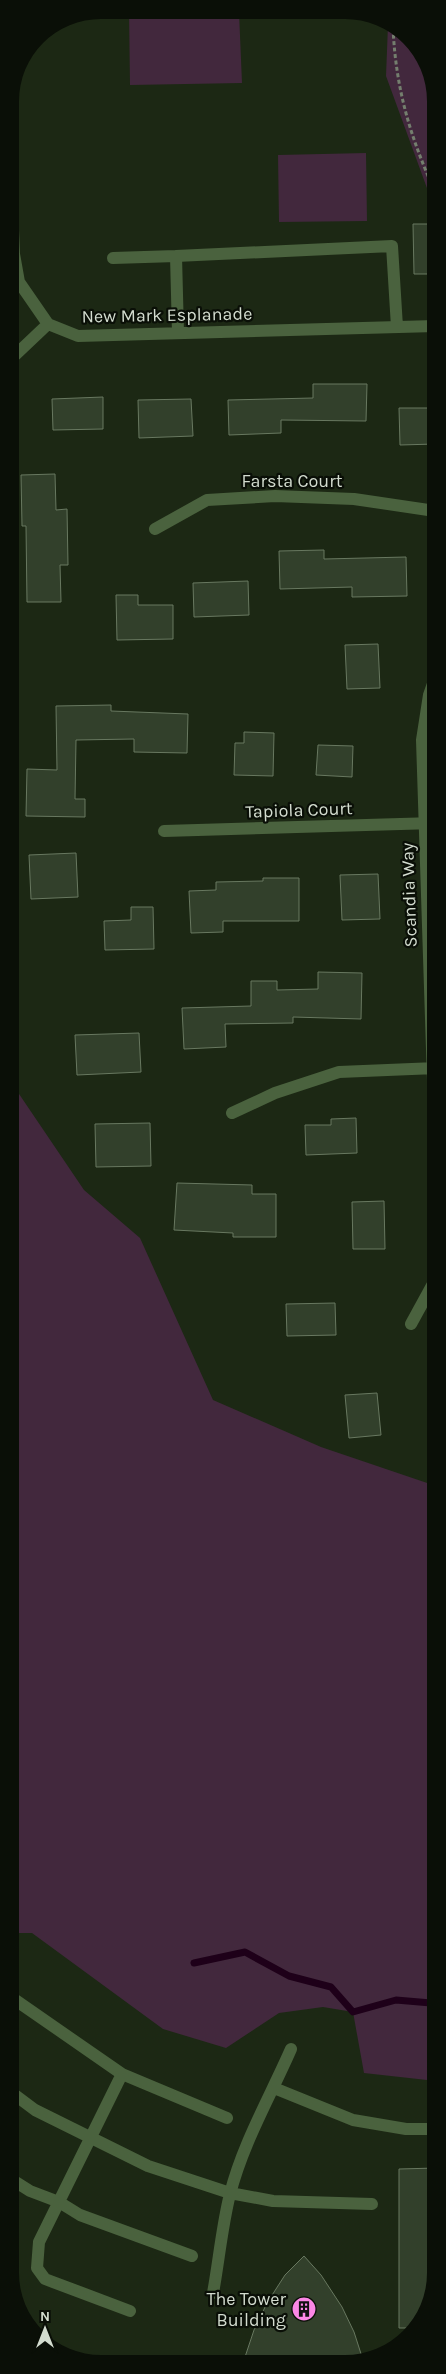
<svg xmlns="http://www.w3.org/2000/svg" width="446" height="2374" font-family="Karla,sans-serif">
	<style>
		.green { fill: #42283d }
		.lines { fill: none; stroke-linecap: round; stroke-linejoin: round }
		.stream { stroke: #1e0019; stroke-width: 7 }
		.building { fill: #32402b; stroke: #687860 }
		.path { stroke: #747f6e; stroke-width: 3; stroke-dasharray: 4 2.5; stroke-linecap: butt }
		.minor { stroke: #4a623e; stroke-width: 12 }
		.labels { text-anchor: middle; dominant-baseline: central; stroke-width: 4.5; stroke-linejoin: round; paint-order: stroke }
		.street-label { font-size: 18px; fill: #d3dccf; stroke: #0a0f07 }
		.poi-label { font-size: 18px; fill: #d3dccf; stroke: #0a0f07; text-anchor: end }
	</style>
	<rect width="100%" height="100%" fill="#1c2814"/>
	<!-- green -->
	<path class="green" d="M129,10L239,12L242,83L130,85Z
		M388,25L414,41L435,89V210L386,76Z
		M366,153L367,221L279,222L278,155Z
		M10,924L15,1088L84,1190L140,1238L213,1400L321,1447L436,1486V2081L364,2073L353,2012L323,2007L279,2013L226,2048L163,2029L32,1933H11Z"/>
	<g class="lines">
		<!-- stream -->
		<path class="stream" d="M194,1963L245,1952L289,1976L331,1987L353,2012L396,2000L431,2003L436,1993"/>
	</g>
	<!-- building -->
	<path class="building" d="M413,224H435V274H414Z
		M313,384H367L366,421L281,420V433L229,435L228,400L313,398Z
		M103,397V429L53,430L52,399Z
		M191,399L193,436L139,438L138,400Z
		M399,408H435V444L400,445Z
		M55,474L56,510L67,509L68,565H60L61,602H27L26,526H22L21,475Z
		M324,550V559L406,557L407,596L352,597V587L280,589L279,551Z
		M248,581L249,615L194,617L193,583Z
		M116,595H138V605H173V639L117,640Z
		M378,644L380,688L347,689L345,645Z
		M111,705V711L188,714L187,753L134,752V739L76,740L75,799H85V817L26,816L27,769L57,770L56,706Z
		M244,732L274,733L273,776L234,775L235,743H244Z
		M318,745L353,746L352,777L316,775Z
		M76,853L78,897L31,899L29,855Z
		M378,874L380,919L342,920L340,875Z
		M263,878H299V921H223V932L191,933L189,891L216,890V882L263,881Z
		M131,907H153L154,949L105,950L104,921L131,920Z
		M318,972L362,973L361,1019L293,1017V1023L225,1024L226,1047L184,1049L182,1008L251,1006V981H277V990L318,989Z
		M139,1033L141,1072L77,1075L75,1035Z
		M356,1118L357,1153L306,1155L305,1125H331V1119Z
		M150,1123L151,1166L96,1167L95,1124Z
		M177,1183L252,1185V1194H276V1237H233V1233L174,1230Z
		M384,1201L385,1249H353L352,1202Z
		M335,1303L336,1335L287,1336L286,1304Z
		M377,1393L381,1435L349,1438L345,1395Z
		M436,2168V2279L415,2328H399V2169Z
		M304,2256L321,2275L342,2307L354,2332L363,2360L357,2363H243L254,2330L267,2303L285,2275Z"/>
	<g class="lines">
		<!-- path -->
		<path class="path" d="M393,28C396,90 410,136 435,192"/>
		<!-- minor -->
		<path class="minor" d="M10,158L14,254L19,282L48,324L78,336L435,326
			M113,258L176,256
			M178,333L176,256L392,246L397,327
			M10,360L48,324
			M155,529L207,500L275,496L354,499L435,511
			M435,678L429,695L422,740L436,1173
			M164,831L435,823
			M232,1113L275,1093L339,1072L436,1068
			M411,1324L434,1282L436,1273
			M11,1997L122,2074L227,2118
			M122,2074L39,2242L37,2268L45,2279L130,2311
			M274,2088L353,2120L406,2129H436
			M11,2092L35,2110L148,2166L230,2193L273,2201L372,2204
			M11,2179L30,2191L59,2202L80,2215L192,2256
			M213,2293C219,2260 222,2226 230,2194C243,2143 270,2097 291,2049"/>
	</g>
	<!-- icons -->
	<defs>
		<symbol id="building-disc" viewBox="-11 -11 22 22"><circle r="9.5" fill="#fb87e5" stroke="#0a0f07"/><path d="M-4-6H4V6H1V3H-1V6H-4ZM-2.5-4.3h1.7v1.8h-1.7ZM.8-4.3h1.7v1.8H.8ZM-2.5-1h1.7V.8h-1.7ZM.8-1h1.7V.8H.8Z" fill="#111"/></symbol>
	</defs>
	<g fill-rule="evenodd">
		<use href="#building-disc" x="290" y="2295" width="28" height="28"/>
	</g>
	<g class="labels">
		<!-- street labels -->
		<g class="street-label">
			<text transform="translate(167 315) rotate(-1)">New Mark Esplanade</text>
			<text x="292" y="481">Farsta Court</text>
			<text transform="translate(299 810) rotate(-2)">Tapiola Court</text>
			<text transform="translate(409 895) rotate(-92)">Scandia Way</text>
		</g>
		<!-- poi labels -->
		<g class="poi-label">
			<text x="286" y="2299">The Tower<tspan x="286" dy="21">Building</tspan></text>
		</g>
	</g>
	<!-- crop -->
	<path d="M0 0H446V2374H0ZM101 19H345A82 82 0 0 1 427 101V2273A82 82 0 0 1 345 2355H101A82 82 0 0 1 19 2273V101A82 82 0 0 1 101 19Z" fill="#0a0f07" fill-rule="evenodd"/>
	<!-- north arrow -->
	<g transform="translate(45 2329)" stroke="#0a0f07" stroke-width="4" paint-order="stroke">
	<path d="M0-4L9 19L0 12L-9 19Z" fill="#d3dccf"/>
	<text y="-8" font-size="14" font-weight="bold" text-anchor="middle" fill="#d3dccf">N</text>
	</g>
</svg>
